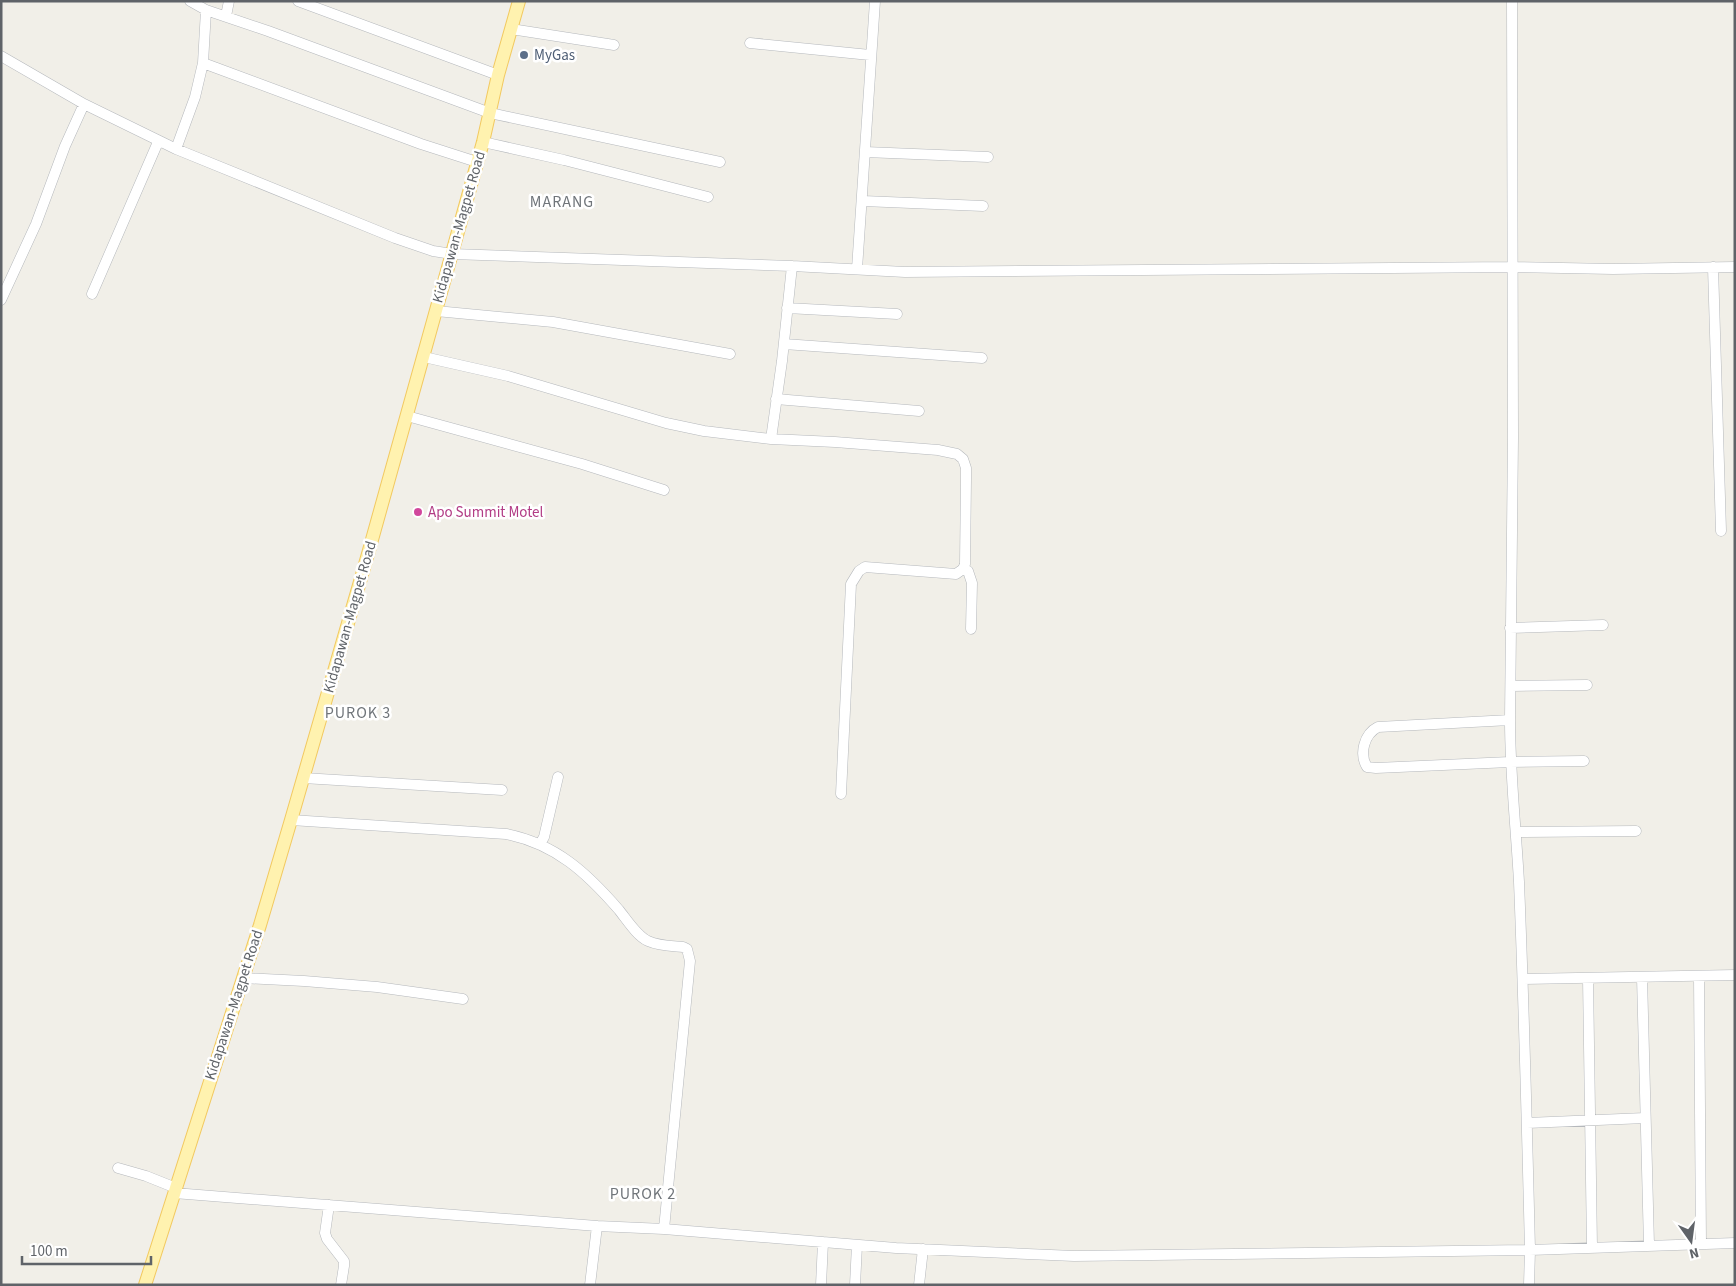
<svg xmlns="http://www.w3.org/2000/svg" width="1736" height="1286" font-family="'Source Sans 3',sans-serif">
	<style>
		.lines { fill: none; stroke-linecap: round; stroke-linejoin: round }
		.minor-casing { stroke: #b5b8bc; stroke-width: 11 }
		.major-casing { stroke: #f2c960; stroke-width: 14 }
		.minor { stroke: #fff; stroke-width: 10 }
		.major { stroke: #fff2af; stroke-width: 12 }
		.service-dot { fill: #5c6f8a; stroke: #fff; stroke-width: 2 }
		.hotel-dot { fill: #d1479c; stroke: #fff; stroke-width: 2 }
		.labels { text-anchor: middle; dominant-baseline: central; stroke-width: 5; stroke-linejoin: round; paint-order: stroke }
		.service-label { font-size: 15px; fill: #4e5e75; stroke: #fff; text-anchor: start }
		.street-label { font-size: 15px; fill: #5f6368; stroke: #fff }
		.hotel-label { font-size: 15px; fill: #b23c85; stroke: #fff; text-anchor: start }
		.neighbourhood-label { font-size: 16px; letter-spacing: 1px; fill: #70757a; stroke: #fff }
	</style>
	<rect width="100%" height="100%" fill="#f1efe8"/>
	<g class="lines">
		<defs>
			<path id="minor" d="M190,1L206,10L268,31L490,113L720,162
				M298,1L498,75
				M1512,1L1513,438L1510,720C1510,774 1516,828 1519,882C1524,1005 1527,1127 1530,1250L1529,1285
				M226,16L229,1
				M511,29L614,45
				M750,43L870,55
				M1,56L84,104L176,149L395,238L433,251L452,254L792,266L905,272L1513,267L1613,269L1735,267
				M203,63L421,144L477,162
				M483,142L564,160L708,197
				M176,149L195,97L203,63L206,10
				M865,152L988,157
				M863,201L983,206
				M1713,267L1721,531
				M857,269L875,1
				M92,294L158,142
				M1,300L36,224L65,146L84,104
				M787,308L897,314
				M436,311L553,322L730,354
				M784,344L982,358
				M424,357L508,376L666,423L704,431L771,439L835,442L938,450L957,454L963,459L966,468V479L965,564L963,569L956,574L865,567L859,571L851,584L841,794
				M776,399L919,411
				M407,416L582,464L664,490
				M771,439L782,361L792,266
				M963,569L968,571L972,583L971,629
				M1510,628L1603,625
				M1511,686L1587,685
				M1510,720L1378,727C1364,734 1359,754 1367,767L1376,768L1510,762L1584,761
				M303,778L502,790
				M291,820L506,834C556,844 587,873 619,910C627,920 637,936 648,941C659,946 672,946 683,947L687,949L690,961L664,1229
				M1516,832L1636,831
				M540,844L544,837L558,777
				M1699,976L1701,1244
				M1642,977L1649,1245
				M243,978L304,981L377,987L463,999
				M1588,978L1592,1247
				M1523,979L1735,975
				M1527,1123L1645,1118
				M118,1168L146,1176L176,1188
				M174,1193L597,1226L664,1229L896,1248L1074,1256L1530,1250L1735,1243
				M329,1205L325,1233L327,1239L344,1261V1266L341,1285
				M590,1285L597,1226
				M821,1285L823,1242
				M855,1285L857,1245
				M919,1285L923,1249"/>
			<path id="major" d="M145,1285L260,925L291,820L368,554L483,142L498,75L519,1"/>
		</defs>
		<!-- minor casing -->
		<use href="#minor" class="minor-casing"/>
		<!-- major casing -->
		<use href="#major" class="major-casing"/>
		<!-- minor -->
		<use href="#minor" class="minor"/>
		<!-- major -->
		<use href="#major" class="major"/>
	</g>
	<!-- markers -->
	<circle class="service-dot" cx="524" cy="55" r="5"/>
	<circle class="hotel-dot" cx="418" cy="512" r="5"/>
	<g class="labels">
		<!-- service labels -->
		<g class="service-label">
			<text x="534" y="55">MyGas</text>
		</g>
		<!-- street labels -->
		<g class="street-label">
			<text transform="translate(459 227) rotate(-74)">Kidapawan-Magpet Road</text>
			<text transform="translate(350 617) rotate(-74)">Kidapawan-Magpet Road</text>
			<text transform="translate(234 1005) rotate(-72)">Kidapawan-Magpet Road</text>
		</g>
		<!-- hotel labels -->
		<g class="hotel-label">
			<text x="428" y="512">Apo Summit Motel</text>
		</g>
		<!-- neighbourhood labels -->
		<g class="neighbourhood-label">
			<text x="562" y="202">MARANG</text>
			<text x="358" y="713">PUROK 3</text>
			<text x="643" y="1194">PUROK 2</text>
		</g>
	</g>
	<!-- border -->
	<rect width="1736" height="1286" fill="none" stroke="#5f6368" stroke-width="5"/>
	<!-- north arrow -->
	<g transform="translate(1691 1241) rotate(166)" stroke="#ffffff" stroke-width="4" paint-order="stroke">
	<path d="M0-4L9 19L0 12L-9 19Z" fill="#5f6368"/>
	<text y="-8" font-size="14" font-weight="bold" text-anchor="middle" fill="#5f6368">N</text>
	</g>
	<!-- scale -->
	<path d="M22 1256v8h129v-8" fill="none" stroke="#5f6368" stroke-width="2.5"/>
	<text x="30" y="1256" font-size="15" fill="#5f6368" stroke="#ffffff" stroke-width="4" paint-order="stroke">100 m</text>
</svg>
